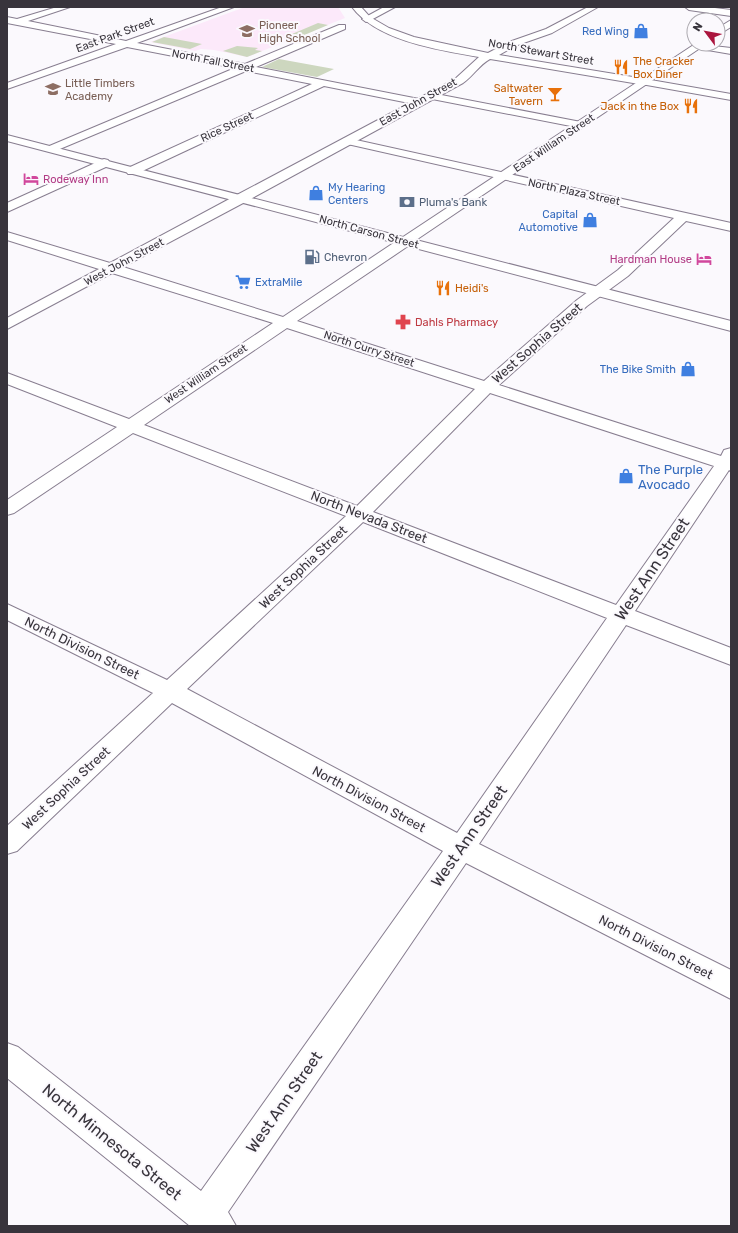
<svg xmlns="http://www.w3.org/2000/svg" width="738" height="1233" font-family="Rubik,sans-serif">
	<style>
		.education { fill: #fce9fa }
		.green { fill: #cdd7bf }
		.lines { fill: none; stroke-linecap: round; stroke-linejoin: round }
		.minor-casing { stroke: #887e90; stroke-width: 2 }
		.tertiary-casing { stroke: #887e90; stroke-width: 2 }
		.secondary-casing { stroke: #887e90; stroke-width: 2 }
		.primary-casing { stroke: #887e90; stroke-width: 2 }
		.minor { fill: #fff; fill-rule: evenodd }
		.tertiary { fill: #fff; fill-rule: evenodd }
		.secondary { fill: #fff; fill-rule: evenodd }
		.primary { fill: #fff; fill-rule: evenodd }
		.labels { text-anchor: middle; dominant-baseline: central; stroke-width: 4; stroke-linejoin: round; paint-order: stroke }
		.far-education-label { font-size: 11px; fill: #785e54; stroke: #fbf9fd; text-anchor: start }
		.far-shop-label { font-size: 11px; fill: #366cbe; stroke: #fbf9fd; text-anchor: end }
		.far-street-label { font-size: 11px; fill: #38343c; stroke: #fbf9fd }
		.far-food-label { font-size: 11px; fill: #c56008; stroke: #fbf9fd; text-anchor: start }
		.far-hotel-label { font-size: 11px; fill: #b23c85; stroke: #fbf9fd; text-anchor: start }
		.far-service-label { font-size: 11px; fill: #4e5e75; stroke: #fbf9fd; text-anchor: start }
		.far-health-label { font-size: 11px; fill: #be3a42; stroke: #fbf9fd; text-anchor: start }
		.street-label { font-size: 13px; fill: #38343c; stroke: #fbf9fd }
		.shop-label { font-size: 13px; fill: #366cbe; stroke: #fbf9fd; text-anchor: start }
		.near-street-label { font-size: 16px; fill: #38343c; stroke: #fbf9fd }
	</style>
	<rect width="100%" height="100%" fill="#fbf9fd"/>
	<!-- education -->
	<path class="education" d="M245,7H338L345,18L247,57L214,50L201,49L195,51L150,42Z"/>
	<!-- green -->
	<path class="green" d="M318,23L328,25L302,36L292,34Z
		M164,37L202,44L190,49L152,42Z
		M237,46L258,48L255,50L262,51L247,57L223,51Z
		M279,59L334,69L317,77L262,67Z"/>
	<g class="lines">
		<defs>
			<path id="minor" d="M57,7H70L28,21L126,41L222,7H234L137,43L245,64L339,25H345V29L256,67L419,99L424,102L419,105L324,86L136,174H128L126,171L128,168L312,84L246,71L55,151H47L45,149L47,147L235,68L127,47L7,89V83L116,44L7,23V17L17,19Z
				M384,7H395L369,21L366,22L362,19Z
				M685,7H707L731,10V16L689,10Z
				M696,44L731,48V54L696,48Z
				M431,93L581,122L587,125L581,128L427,98L426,96Z
				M347,138L731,223V231L686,221L628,276L587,306L499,385L721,456L724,450L731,448V471L729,470L635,611L731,648V665L626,625L479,844L731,970V999L466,863L228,1212L236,1226H190L7,1078V1043L18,1047L201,1191L443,851L172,703L17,851L7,854V826L153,693L7,620V604L167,680L346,516L133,433L14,513L7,515V500L117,427L7,384V373L129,419L273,323L112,273L7,329V318L99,269L7,240V232L110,263L235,196H245L246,199L245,202L123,267L283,317L401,238H411L413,241L411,244L297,321L484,381L577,300L618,270L674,218L343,143L341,141L343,139ZM287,328L475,389L357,506L144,425ZM490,393L714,466L616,605L373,512ZM363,522L607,618L457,833L187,689Z
				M104,159L108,160L110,163L108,166L7,212V203Z"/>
			<path id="tertiary" d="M352,7H361L370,17L389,28L414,37L488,53L509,42L546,29L588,7H598L552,33L515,46L499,55L645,79L650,82L645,85L490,59C479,65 473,76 463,83L245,202H235L234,199L235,196L455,79L479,57C439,50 377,41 352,7Z"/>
			<path id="secondary" d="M645,79L731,94V100L641,84L640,82L641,80Z"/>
			<path id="primary" d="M731,20V27L718,35V28Z
				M695,44H706L416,240L731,321V331L7,141V135L403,237Z"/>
		</defs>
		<!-- minor casing -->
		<use href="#minor" class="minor-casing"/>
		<!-- tertiary casing -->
		<use href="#tertiary" class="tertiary-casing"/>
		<!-- secondary casing -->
		<use href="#secondary" class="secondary-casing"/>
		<!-- primary casing -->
		<use href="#primary" class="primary-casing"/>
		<!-- minor -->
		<use href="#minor" class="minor"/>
		<!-- tertiary -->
		<use href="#tertiary" class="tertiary"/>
		<!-- secondary -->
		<use href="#secondary" class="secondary"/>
		<!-- primary -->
		<use href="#primary" class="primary"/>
	</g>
	<!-- icons -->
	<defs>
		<symbol id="school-bare" viewBox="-9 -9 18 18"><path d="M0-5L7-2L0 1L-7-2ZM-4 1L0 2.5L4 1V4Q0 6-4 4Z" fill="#8d6e63" stroke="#fbf9fd" stroke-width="2.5" paint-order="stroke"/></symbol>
		<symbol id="shop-bare" viewBox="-9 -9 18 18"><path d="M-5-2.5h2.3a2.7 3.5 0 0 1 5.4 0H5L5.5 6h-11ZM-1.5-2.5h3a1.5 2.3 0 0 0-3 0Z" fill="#3f7fe0" stroke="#fbf9fd" stroke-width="2.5" paint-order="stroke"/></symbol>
		<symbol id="restaurant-bare" viewBox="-9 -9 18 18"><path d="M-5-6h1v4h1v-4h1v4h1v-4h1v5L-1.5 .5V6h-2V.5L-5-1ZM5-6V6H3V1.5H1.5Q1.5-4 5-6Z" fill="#e8710a" stroke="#fbf9fd" stroke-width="2.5" paint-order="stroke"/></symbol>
		<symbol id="bar-bare" viewBox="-9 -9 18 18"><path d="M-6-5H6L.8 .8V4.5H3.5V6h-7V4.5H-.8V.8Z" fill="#e8710a" stroke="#fbf9fd" stroke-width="2.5" paint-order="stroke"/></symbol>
		<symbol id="hotel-bare" viewBox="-9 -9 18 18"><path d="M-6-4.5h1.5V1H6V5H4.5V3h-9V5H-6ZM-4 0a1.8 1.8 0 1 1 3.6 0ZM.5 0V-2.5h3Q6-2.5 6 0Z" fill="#d1479c" stroke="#fbf9fd" stroke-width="2.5" paint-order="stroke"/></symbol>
		<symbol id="bank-bare" viewBox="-9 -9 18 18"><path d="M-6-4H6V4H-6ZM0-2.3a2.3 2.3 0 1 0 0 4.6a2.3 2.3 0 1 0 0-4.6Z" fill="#5c6f8a" stroke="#fbf9fd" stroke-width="2.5" paint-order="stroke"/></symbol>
		<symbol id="fuel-bare" viewBox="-9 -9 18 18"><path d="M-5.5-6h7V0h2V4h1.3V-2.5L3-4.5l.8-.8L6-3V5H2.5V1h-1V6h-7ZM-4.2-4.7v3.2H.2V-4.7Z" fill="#5c6f8a" stroke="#fbf9fd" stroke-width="2.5" paint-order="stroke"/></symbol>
		<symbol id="supermarket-bare" viewBox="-9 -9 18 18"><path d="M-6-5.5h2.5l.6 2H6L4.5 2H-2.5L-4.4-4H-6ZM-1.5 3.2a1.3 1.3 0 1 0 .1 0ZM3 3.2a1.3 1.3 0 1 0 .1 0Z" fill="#3f7fe0" stroke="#fbf9fd" stroke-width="2.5" paint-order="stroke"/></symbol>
		<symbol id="pharmacy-bare" viewBox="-9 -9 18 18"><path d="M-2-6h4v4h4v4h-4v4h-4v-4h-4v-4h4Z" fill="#e0444e" stroke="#fbf9fd" stroke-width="2.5" paint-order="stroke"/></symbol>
	</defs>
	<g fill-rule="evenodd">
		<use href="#school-bare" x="236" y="20" width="22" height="22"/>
		<use href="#shop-bare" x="630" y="20" width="22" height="22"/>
		<use href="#restaurant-bare" x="610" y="56" width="22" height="22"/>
		<use href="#school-bare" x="42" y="78" width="22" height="22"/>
		<use href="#bar-bare" x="544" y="83" width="22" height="22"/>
		<use href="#restaurant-bare" x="680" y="95" width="22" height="22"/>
		<use href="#hotel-bare" x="20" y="168" width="22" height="22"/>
		<use href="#shop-bare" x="305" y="182" width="22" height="22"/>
		<use href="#bank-bare" x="396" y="191" width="22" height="22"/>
		<use href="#shop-bare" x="579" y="209" width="22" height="22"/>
		<use href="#fuel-bare" x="301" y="246" width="22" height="22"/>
		<use href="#hotel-bare" x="693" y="248" width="22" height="22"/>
		<use href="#supermarket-bare" x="232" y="271" width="22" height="22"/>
		<use href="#restaurant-bare" x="432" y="277" width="22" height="22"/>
		<use href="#pharmacy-bare" x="392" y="311" width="22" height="22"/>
		<use href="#shop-bare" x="677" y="358" width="22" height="22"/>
		<use href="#shop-bare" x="615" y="465" width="22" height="22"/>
	</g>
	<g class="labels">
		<!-- far-education labels -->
		<g class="far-education-label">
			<text x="259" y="25">Pioneer<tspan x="259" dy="13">High School</tspan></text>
			<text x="65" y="83">Little Timbers<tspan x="65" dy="13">Academy</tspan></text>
		</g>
		<!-- far-shop labels -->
		<g class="far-shop-label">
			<text x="629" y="31">Red Wing</text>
			<text x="328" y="187" text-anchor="start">My Hearing<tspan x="328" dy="13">Centers</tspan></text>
			<text x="578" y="214">Capital<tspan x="578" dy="13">Automotive</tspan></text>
			<text x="255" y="282" text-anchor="start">ExtraMile</text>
			<text x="676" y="369">The Bike Smith</text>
		</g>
		<!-- far-street labels -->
		<g class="far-street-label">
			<text transform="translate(115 35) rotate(-20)">East Park Street</text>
			<text transform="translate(541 52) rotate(10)">North Stewart Street</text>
			<text transform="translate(213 61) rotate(11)">North Fall Street</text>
			<text transform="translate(418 102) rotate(-29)">East John Street</text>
			<text transform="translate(227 127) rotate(-25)">Rice Street</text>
			<text transform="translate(554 143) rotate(-34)">East William Street</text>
			<text transform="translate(574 192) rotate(12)">North Plaza Street</text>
			<text transform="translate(369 232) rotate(15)">North Carson Street</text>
			<text transform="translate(124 262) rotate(-28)">West John Street</text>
			<text transform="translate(369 349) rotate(18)">North Curry Street</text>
			<text transform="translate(206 374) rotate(-34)">West William Street</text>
		</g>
		<!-- far-food labels -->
		<g class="far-food-label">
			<text x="633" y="61">The Cracker<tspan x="633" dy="13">Box Diner</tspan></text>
			<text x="543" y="88" text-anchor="end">Saltwater<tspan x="543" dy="13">Tavern</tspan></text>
			<text x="679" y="106" text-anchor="end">Jack in the Box</text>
			<text x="455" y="288">Heidi's</text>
		</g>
		<!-- far-hotel labels -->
		<g class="far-hotel-label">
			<text x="43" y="179">Rodeway Inn</text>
			<text x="692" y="259" text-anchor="end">Hardman House</text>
		</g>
		<!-- far-service labels -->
		<g class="far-service-label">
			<text x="419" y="202">Pluma's Bank</text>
			<text x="324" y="257">Chevron</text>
		</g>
		<!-- far-health labels -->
		<g class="far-health-label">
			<text x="415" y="322">Dahls Pharmacy</text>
		</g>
		<!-- street labels -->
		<g class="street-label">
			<text transform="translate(537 343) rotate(-41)">West Sophia Street</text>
			<text transform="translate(369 517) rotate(21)">North Nevada Street</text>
			<text transform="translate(303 567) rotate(-43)">West Sophia Street</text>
			<text transform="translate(82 648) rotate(26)">North Division Street</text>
			<text transform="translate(66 788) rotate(-43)">West Sophia Street</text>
			<text transform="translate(369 799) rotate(28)">North Division Street</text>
			<text transform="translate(656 947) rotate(27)">North Division Street</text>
		</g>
		<!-- shop labels -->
		<g class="shop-label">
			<text x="638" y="469">The Purple<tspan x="638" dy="15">Avocado</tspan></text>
		</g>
		<!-- near-street labels -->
		<g class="near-street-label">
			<text transform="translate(652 569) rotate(-56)">West Ann Street</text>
			<text transform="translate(469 836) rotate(-55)">West Ann Street</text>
			<text transform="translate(284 1102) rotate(-55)">West Ann Street</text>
			<text transform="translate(112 1142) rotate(39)">North Minnesota Street</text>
		</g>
	</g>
	<!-- border -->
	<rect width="738" height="1233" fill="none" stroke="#38343c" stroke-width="16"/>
	<!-- north arrow -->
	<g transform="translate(706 32) rotate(302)"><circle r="19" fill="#fbf9fd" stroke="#adaab0"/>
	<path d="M0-3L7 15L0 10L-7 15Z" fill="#ab153e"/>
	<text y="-6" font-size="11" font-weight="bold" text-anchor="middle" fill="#38343c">N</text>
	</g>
</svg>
